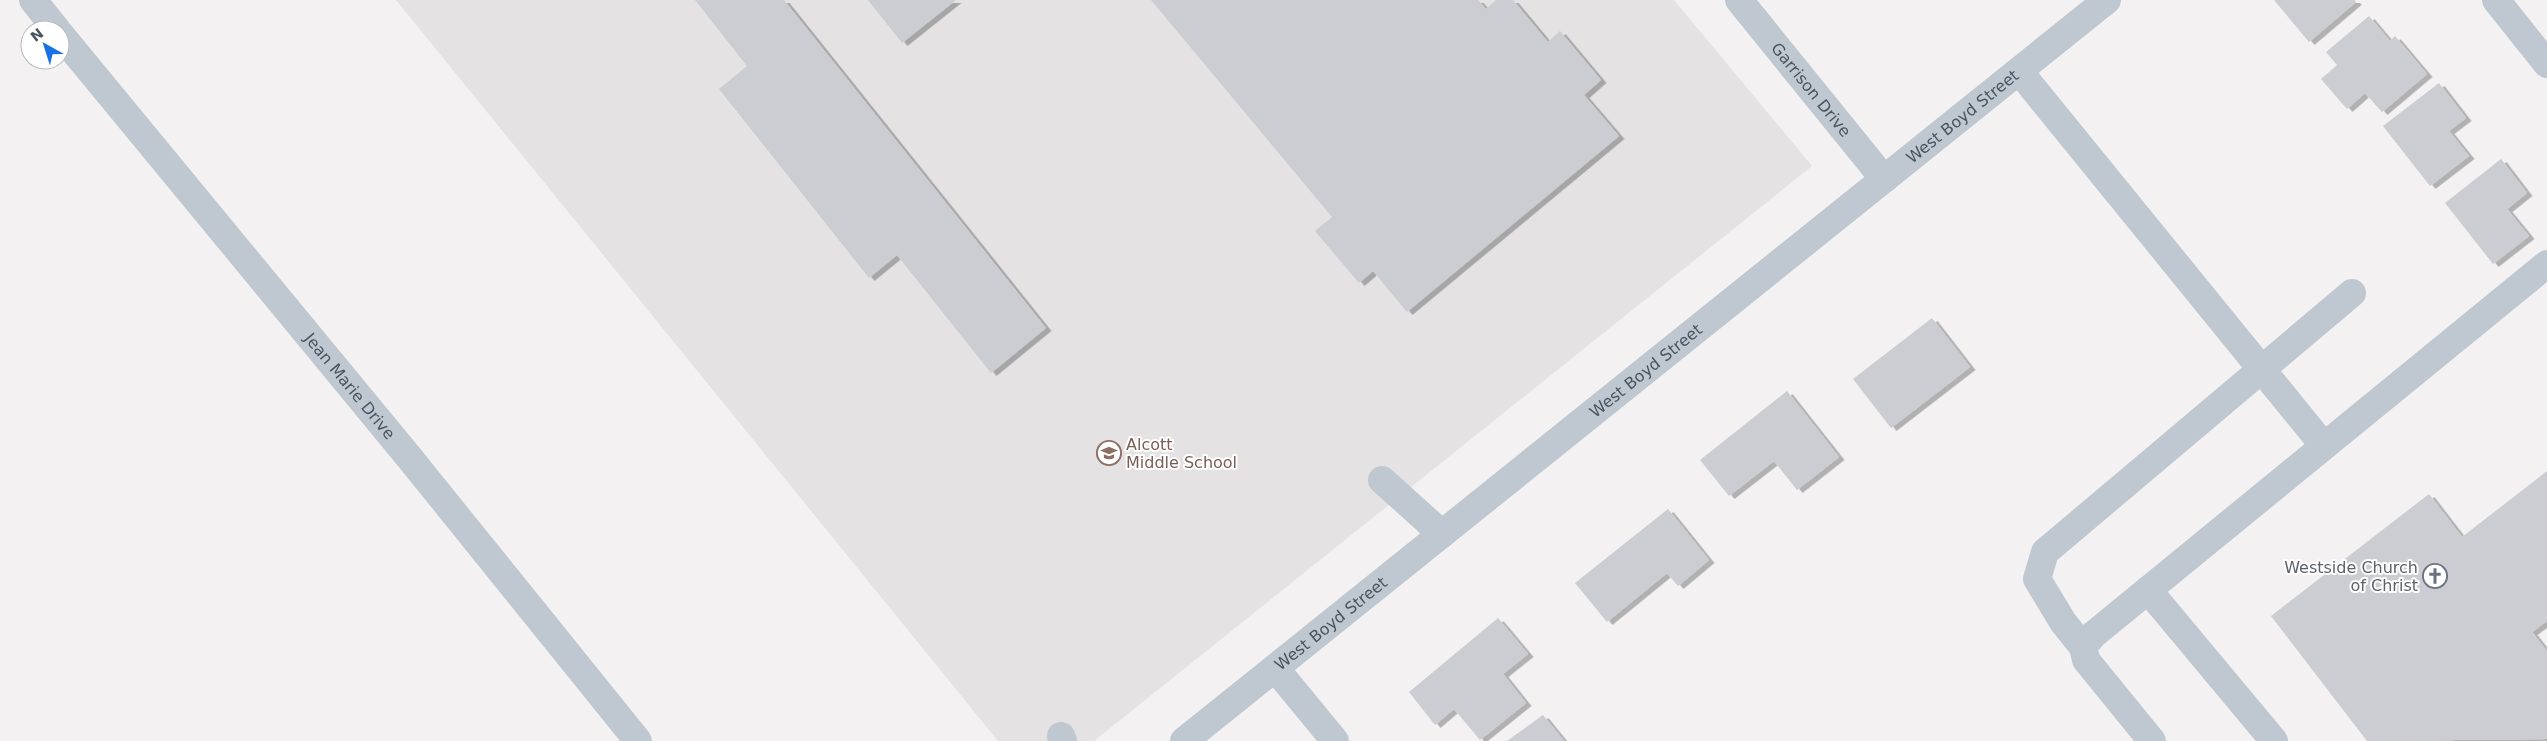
<svg xmlns="http://www.w3.org/2000/svg" width="2547" height="741" font-family="'DejaVu Sans',sans-serif">
	<style>
		.education { fill: #e4e2e3 }
		.building { fill: #cbcdd3; filter: url(#shadow) }
		.lines { fill: none; stroke-linecap: round; stroke-linejoin: round }
		.minor { stroke: #bfc8d0; stroke-width: 28 }
		.labels { text-anchor: middle; dominant-baseline: central; stroke-width: 4; stroke-linejoin: round; paint-order: stroke }
		.street-label { font-size: 16px; fill: #49545f; stroke: #fff }
		.education-label { font-size: 16px; fill: #785e54; stroke: #fff; text-anchor: start }
		.worship-label { font-size: 16px; fill: #5b616d; stroke: #fff; text-anchor: end }
	</style>
	<defs>
		<filter id="shadow"><feDropShadow dx="5.5" dy="3" stdDeviation="0" flood-color="#0004"/></filter>
	</defs>
	<rect width="100%" height="100%" fill="#f3f1f1"/>
	<!-- education -->
	<path class="education" d="M396,0H1674L1812,166L1094,741H998Z"/>
	<!-- building -->
	<path class="building" d="M695,0H784L1046,328L991,373L897,255L869,278L719,89L747,66Z
		M868,0H956L902,43Z
		M1151,0H1478L1486,9L1496,0H1513L1548,42L1560,31L1601,80L1584,95L1619,136L1407,312L1373,271L1359,283L1315,231L1332,217Z
		M2274,0H2355L2356,2L2309,42Z
		M2369,16L2390,41L2395,36L2427,74L2382,112L2365,93L2347,109L2321,79L2337,65L2326,52Z
		M2439,83L2466,118L2449,131L2469,156L2430,186L2383,126Z
		M2501,159L2527,193L2507,209L2529,236L2493,264L2445,203Z
		M1932,318L1970,367L1891,428L1853,379Z
		M1787,391L1839,457L1797,490L1774,461L1729,496L1700,460Z
		M2547,471V621L2532,632L2547,651V739L2367,741L2271,616L2429,494L2462,537Z
		M1668,509L1709,560L1678,586L1667,573L1607,622L1575,583Z
		M1498,618L1528,654L1503,674L1526,703L1480,740L1454,709L1435,725L1409,692Z
		M1543,715L1564,741H1507Z"/>
	<g class="lines">
		<!-- minor -->
		<g class="minor">
			<path d="M33,0L57,30"/>
			<path id="s1" d="M1739,0L1884,179"/>
			<path d="M2496,0L2547,64"/>
			<path id="s2" d="M60,34L408,456L638,741"/>
			<path d="M2019,71L2324,446"/>
			<path d="M1382,480L1442,534"/>
			<path d="M2148,590L2274,741"/>
			<path d="M2083,647L2093,635L2547,264"/>
			<path d="M1275,668L1335,741"/>
			<path d="M1061,736L1063,741"/>
			<path id="s3" d="M1184,741L2107,0"/>
			<path d="M2152,741L2086,660L2083,647L2063,622L2037,579L2045,552L2352,293"/>
		</g>
	</g>
	<!-- icons -->
	<defs>
		<symbol id="school-ring" viewBox="-11 -11 22 22"><circle r="9.5" fill="#fff" stroke="#8d6e63" stroke-width="1.5"/><path d="M0-5L7-2L0 1L-7-2ZM-4 1L0 2.5L4 1V4Q0 6-4 4Z" fill="#8d6e63"/></symbol>
		<symbol id="church-ring" viewBox="-11 -11 22 22"><circle r="9.5" fill="#fff" stroke="#6b7280" stroke-width="1.5"/><path d="M-1.2-6h2.4v3.5h3.3v2.4h-3.3V6h-2.4V-.1h-3.3v-2.4h3.3Z" fill="#6b7280"/></symbol>
	</defs>
	<g fill-rule="evenodd">
		<use href="#school-ring" x="1095" y="439" width="28" height="28"/>
		<use href="#church-ring" x="2421" y="562" width="28" height="28"/>
	</g>
	<g class="labels">
		<!-- street labels -->
		<g class="street-label">
			<text stroke="none"><textPath href="#s1" startOffset="115">Garrison Drive</textPath></text>
			<text stroke="none"><textPath href="#s3" startOffset="998">West Boyd Street</textPath></text>
			<text stroke="none"><textPath href="#s3" startOffset="592">West Boyd Street</textPath></text>
			<text stroke="none"><textPath href="#s2" startOffset="456">Jean Marie Drive</textPath></text>
			<text stroke="none"><textPath href="#s3" startOffset="188">West Boyd Street</textPath></text>
		</g>
		<!-- education labels -->
		<g class="education-label">
			<text x="1126" y="444">Alcott<tspan x="1126" dy="18">Middle School</tspan></text>
		</g>
		<!-- worship labels -->
		<g class="worship-label">
			<text x="2418" y="567">Westside Church<tspan x="2418" dy="18">of Christ</tspan></text>
		</g>
	</g>
	<!-- north arrow -->
	<g transform="translate(45 45) rotate(321)"><circle r="24" fill="#ffffff" stroke="#b6bbbf"/>
	<path d="M0-4L9 19L0 12L-9 19Z" fill="#1871e6"/>
	<text y="-8" font-size="14" font-weight="bold" text-anchor="middle" fill="#49545f">N</text>
	</g>
</svg>
